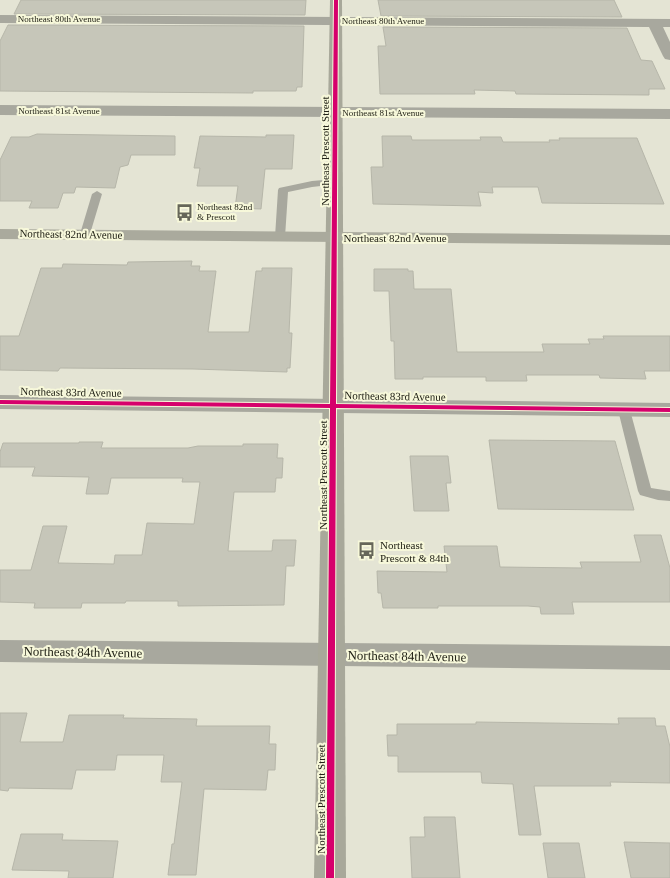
<svg xmlns="http://www.w3.org/2000/svg" width="670" height="878" font-family="Georgia,serif">
	<style>
		.building { fill: #c6c6b9; stroke: #b6b6a9 }
		.lines { fill: none; stroke-linecap: round; stroke-linejoin: round }
		.lane { fill: #a8a89e; fill-rule: evenodd }
		.street { fill: #a8a89e; fill-rule: evenodd }
		.secondary { fill: #a8a89a; fill-rule: evenodd }
		.primary { fill: #aaaa9d; fill-rule: evenodd }
		.cycleway-casing { stroke: #f7f8da; stroke-width: 2 }
		.cycleway { fill: #d6006c; fill-rule: evenodd }
		.labels { text-anchor: middle; dominant-baseline: central; stroke-width: 4; stroke-linejoin: round; paint-order: stroke }
		.far-street-label { font-size: 9px; fill: #222217; stroke: #f7f8da }
		.far-poi-label { font-size: 9px; fill: #222217; stroke: #f7f8da; text-anchor: start }
		.street-label { font-size: 11px; fill: #222217; stroke: #f7f8da }
		.poi-label { font-size: 11px; fill: #222217; stroke: #f7f8da; text-anchor: start }
		.near-street-label { font-size: 13px; fill: #222217; stroke: #f7f8da }
	</style>
	<rect width="100%" height="100%" fill="#e4e4d4"/>
	<!-- building -->
	<path class="building" d="M21,0H306L305,15L14,14Z
		M378,0H614L622,17L381,16Z
		M8,25L304,26L302,87H297L296,91H253V93L0,91V41Z
		M383,27L627,28L641,60L652,61L665,89H649V95L516,94L515,91L474,90L475,94H380L378,46H386Z
		M37,134L175,136V155H131L128,165L120,167L115,188L76,187L74,193H63L58,208H29L32,201H0V160L11,137H29Z
		M266,135H294L292,169H265L261,209L235,208L238,186H197L200,168H194L200,136L266,137Z
		M382,136H411L412,140H481L480,137H501L503,142H550L549,140H560L559,138H637L664,204L542,203L538,187H492L493,193L478,192L481,206L373,204L371,167H383Z
		M192,261L191,266H200L199,271H216L208,332H249L256,271H262V268H292L289,333H292L290,368H287V372L193,369L60,368L58,371L0,370V336H19L41,268H62L63,264L127,265L128,262Z
		M374,269H408V271H413L414,289H451L457,352H544L542,344H590L588,339H604L603,336H670V371H644L646,379L600,378L599,375H526L527,381H486V377H423V379H395L394,341H391L389,291H374Z
		M489,440L615,441L634,510L498,509Z
		M79,442H103L101,448H188L198,446H243V444H278L277,458H283L282,478H276L275,492H234L228,551H272L273,540H296L294,566H286L284,605L178,606V601H126L125,603H82L81,608H34L35,603L0,602V570H31L43,526H67L58,563L114,564L115,555H142L147,523L194,524L200,482H182L183,478H111L108,494H86L89,477L32,476L35,467H0V452L3,443H79Z
		M410,456H448L451,483H446L449,511H414Z
		M634,535H661L670,568V602H572L574,614H541L540,607L528,606H438V608H383L381,593H378L377,571L447,572L444,546H497L500,567L582,568L580,562H641Z
		M0,713H27L20,742H63L69,715H124L123,718L197,719L196,726H270L269,744H276L275,770H268L266,790L204,789L196,875H168L172,844H174L182,782H161L164,755H117L115,770H76L72,789L9,788L8,791L0,790Z
		M618,718H655L656,726H665L670,747V783L610,782L611,786H534L541,835H519L513,784L482,783L481,772H398V756H388L387,735H397V724H476V722L619,724Z
		M424,817H455L460,878H412L410,837H425Z
		M21,834H63L62,840L118,841L113,878H68L69,871L12,870Z
		M624,842L670,843V878H631Z
		M543,843H579L585,878H548Z"/>
	<g class="lines">
		<!-- lane -->
		<path class="lane" d="M335,179L340,182L338,184L312,187L288,192L285,237L284,239H276L275,237L278,190L279,188L312,181Z
			M97,191L102,194L90,234L85,237L81,236L80,234L92,194Z
			M624,406L628,407L630,410L651,488L670,491V501L658,500L640,495L638,491L618,410L620,407Z"/>
		<!-- street -->
		<path class="street" d="M0,15L670,19V27H663L670,42V60L665,59L663,56L649,27L0,23Z
			M0,105L670,109V119L0,115Z
			M0,395L670,403V417L0,409Z
			M0,640L670,646V670L0,662Z"/>
		<!-- secondary -->
		<path class="secondary" d="M330,0H342L346,878H314Z"/>
		<!-- primary -->
		<path class="primary" d="M0,229L670,235V245L0,239Z"/>
		<defs>
			<path id="cycleway" d="M334,0H338L336,404L670,408V412L336,408L334,878H326L330,408L0,404V400L330,404Z"/>
		</defs>
		<!-- cycleway casing -->
		<use href="#cycleway" class="cycleway-casing"/>
		<!-- cycleway -->
		<use href="#cycleway" class="cycleway"/>
	</g>
	<!-- icons -->
	<defs>
		<symbol id="bus-bare" viewBox="-9 -9 18 18"><path d="M-5-6H5V4H4V6H2V4H-2V6H-4V4H-5ZM-3.5-4V0h7V-4ZM-3.5 1.2v1.5H-2V1.2ZM2 1.2v1.5H3.5V1.2Z" fill="#666659" stroke="#f7f8da" stroke-width="2.5" paint-order="stroke"/></symbol>
	</defs>
	<g fill-rule="evenodd">
		<use href="#bus-bare" x="172" y="200" width="25" height="25"/>
		<use href="#bus-bare" x="354" y="538" width="25" height="25"/>
	</g>
	<g class="labels">
		<!-- far-street labels -->
		<g class="far-street-label">
			<text x="59" y="19">Northeast 80th Avenue</text>
			<text x="383" y="21">Northeast 80th Avenue</text>
			<text x="59" y="111">Northeast 81st Avenue</text>
			<text x="383" y="113">Northeast 81st Avenue</text>
		</g>
		<!-- far-poi labels -->
		<g class="far-poi-label">
			<text x="197" y="207">Northeast 82nd<tspan x="197" dy="10">&amp; Prescott</tspan></text>
		</g>
		<!-- street labels -->
		<g class="street-label">
			<text transform="translate(325 151) rotate(-90)">Northeast Prescott Street</text>
			<text transform="translate(71 234) rotate(1)">Northeast 82nd Avenue</text>
			<text x="395" y="238">Northeast 82nd Avenue</text>
			<text transform="translate(71 392) rotate(1)">Northeast 83rd Avenue</text>
			<text transform="translate(395 396) rotate(1)">Northeast 83rd Avenue</text>
			<text transform="translate(323 475) rotate(-90)">Northeast Prescott Street</text>
			<text transform="translate(321 799) rotate(-90)">Northeast Prescott Street</text>
		</g>
		<!-- poi labels -->
		<g class="poi-label">
			<text x="380" y="545">Northeast<tspan x="380" dy="13">Prescott &amp; 84th</tspan></text>
		</g>
		<!-- near-street labels -->
		<g class="near-street-label">
			<text transform="translate(83 652) rotate(1)">Northeast 84th Avenue</text>
			<text transform="translate(407 656) rotate(1)">Northeast 84th Avenue</text>
		</g>
	</g>
</svg>
